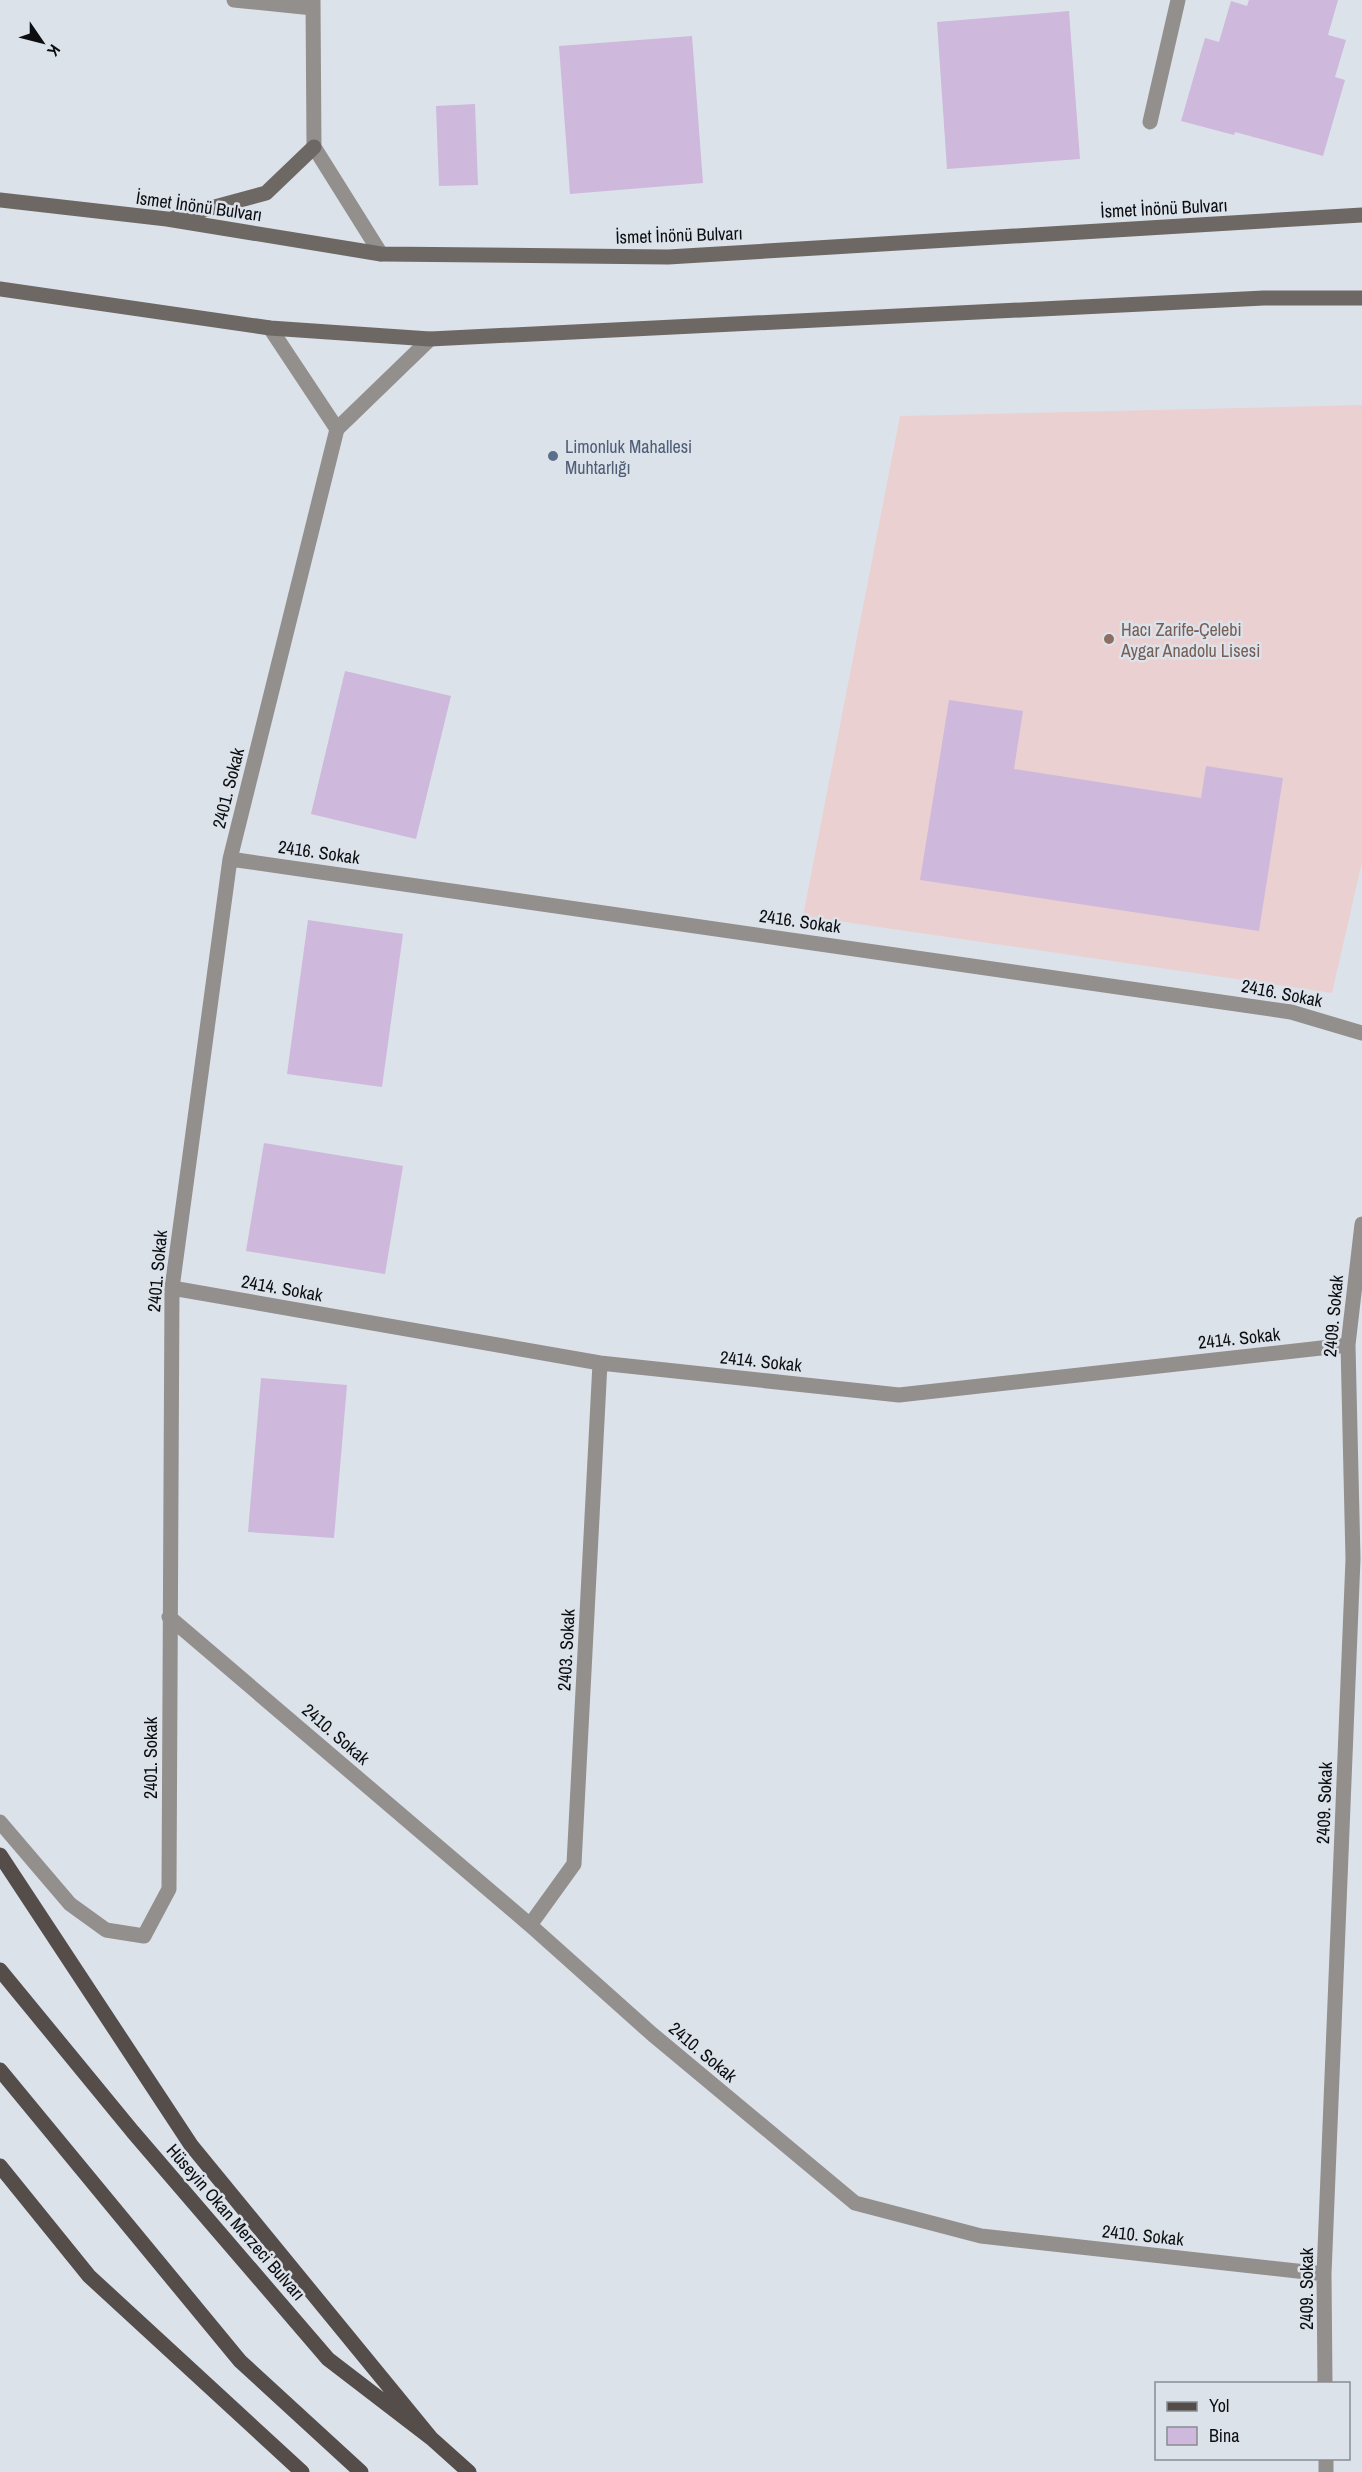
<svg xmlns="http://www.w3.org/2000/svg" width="1362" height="2472" font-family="'Archivo Narrow',sans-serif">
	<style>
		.education { fill: #ebd0d2 }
		.building { fill: #ceb8dc }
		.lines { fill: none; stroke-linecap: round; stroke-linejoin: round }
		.minor { stroke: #938f8d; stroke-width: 15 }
		.tertiary { stroke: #938f8d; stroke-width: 15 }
		.secondary { stroke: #6e6865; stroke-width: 15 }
		.primary { stroke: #544d49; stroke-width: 15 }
		.service-dot { fill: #5c6f8a; stroke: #dce2ea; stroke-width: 2 }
		.education-dot { fill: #8d6e63; stroke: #dce2ea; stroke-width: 2 }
		.labels { text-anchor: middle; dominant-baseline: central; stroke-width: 5; stroke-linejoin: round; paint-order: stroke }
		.street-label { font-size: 18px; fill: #0c0e11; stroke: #dce2ea }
		.service-label { font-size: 18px; fill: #4e5e75; stroke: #dce2ea; text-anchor: start }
		.education-label { font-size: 18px; fill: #785e54; stroke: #dce2ea; text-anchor: start }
	</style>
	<rect width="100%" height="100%" fill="#dce2ea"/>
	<!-- education -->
	<path class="education" d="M1362,405V862L1332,993L803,916L900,416Z"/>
	<!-- building -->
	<path class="building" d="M1249,0H1338L1328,35L1346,40L1335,77L1345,80L1323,156L1235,132L1234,135L1181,121L1205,38L1219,42L1231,1L1247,6Z
		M1069,11L1080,159L947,169L937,22Z
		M692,36L703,183L570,194L559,46Z
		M475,104L478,185L439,186L436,106Z
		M345,671L451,696L416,839L311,814Z
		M949,700L1023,711L1014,769L1201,798L1206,766L1283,778L1259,931L920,880Z
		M308,920L403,934L382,1087L287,1074Z
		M264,1143L403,1166L385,1274L246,1251Z
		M261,1378L347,1385L334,1538L248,1532Z"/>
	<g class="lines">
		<!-- minor -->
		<path class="minor" d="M234,0L313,8
			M313,0L314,147L381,254
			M1150,122L1178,0
			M230,859L1291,1012L1362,1033
			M172,1288L600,1363L899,1395L1348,1345
			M169,1617L530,1925L652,2034L855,2203L981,2236L1324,2274
			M0,1822L70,1904L106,1930L144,1936L169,1889L172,1288L230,859L337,429
			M530,1925L574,1864L600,1363
			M1325,2384L1324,2274L1353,1559L1348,1345L1362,1224
			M1326,2458V2472"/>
		<!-- tertiary -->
		<path class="tertiary" d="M270,328L337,429L430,339"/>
		<!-- secondary -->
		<path class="secondary" d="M0,200L167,219L381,254L668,257L1362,215
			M174,218L266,193L314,147
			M0,289L270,328L430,339L1264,298H1362"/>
		<!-- primary -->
		<path class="primary" d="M0,1855L191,2145L431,2438
			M0,1970L133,2132L328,2359L431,2438L469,2472
			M0,2070L240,2361L361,2472
			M0,2166L89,2276L302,2472"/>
	</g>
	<!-- markers -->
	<circle class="service-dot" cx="553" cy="456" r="6"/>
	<circle class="education-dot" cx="1109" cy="639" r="6"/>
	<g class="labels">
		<!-- street labels -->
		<g class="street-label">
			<text transform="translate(199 206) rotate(8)">İsmet İnönü Bulvarı</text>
			<text transform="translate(1164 208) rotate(-3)">İsmet İnönü Bulvarı</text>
			<text transform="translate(679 235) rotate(-2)">İsmet İnönü Bulvarı</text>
			<text transform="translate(228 788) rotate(-76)">2401. Sokak</text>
			<text transform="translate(319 852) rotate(8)">2416. Sokak</text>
			<text transform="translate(800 921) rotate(8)">2416. Sokak</text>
			<text transform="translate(1282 993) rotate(11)">2416. Sokak</text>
			<text transform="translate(157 1271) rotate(-85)">2401. Sokak</text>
			<text transform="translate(282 1288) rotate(10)">2414. Sokak</text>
			<text transform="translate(1333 1316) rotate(-85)">2409. Sokak</text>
			<text transform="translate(1239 1338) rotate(-6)">2414. Sokak</text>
			<text transform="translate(761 1361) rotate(6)">2414. Sokak</text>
			<text transform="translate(566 1650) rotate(-87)">2403. Sokak</text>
			<text transform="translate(336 1734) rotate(41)">2410. Sokak</text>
			<text transform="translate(150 1758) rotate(-90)">2401. Sokak</text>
			<text transform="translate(1324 1803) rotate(-88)">2409. Sokak</text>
			<text transform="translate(703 2052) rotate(40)">2410. Sokak</text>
			<text transform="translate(236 2222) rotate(49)">Hüseyin Okan Merzeci Bulvarı</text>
			<text transform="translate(1143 2235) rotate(6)">2410. Sokak</text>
			<text transform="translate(1306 2289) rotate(-90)">2409. Sokak</text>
		</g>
		<!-- service labels -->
		<g class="service-label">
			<text x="565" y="446">Limonluk Mahallesi<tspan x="565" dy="21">Muhtarlığı</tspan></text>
		</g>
		<!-- education labels -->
		<g class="education-label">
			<text x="1121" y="629">Hacı Zarife-Çelebi<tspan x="1121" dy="21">Aygar Anadolu Lisesi</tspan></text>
		</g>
	</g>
	<!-- legend -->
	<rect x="1155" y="2382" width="195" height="78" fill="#dce2ea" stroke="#898d93" stroke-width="1.5"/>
	<rect x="1167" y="2402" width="30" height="9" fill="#544d49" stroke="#898d93" stroke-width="1.5"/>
	<text x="1209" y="2412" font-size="18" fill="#0c0e11">Yol</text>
	<rect x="1167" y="2427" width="30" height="18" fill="#ceb8dc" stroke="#898d93" stroke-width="1.5"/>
	<text x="1209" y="2442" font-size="18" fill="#0c0e11">Bina</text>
	<!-- north arrow -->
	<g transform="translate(42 42) rotate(125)" stroke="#dce2ea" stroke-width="4.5" paint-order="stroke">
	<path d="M0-4.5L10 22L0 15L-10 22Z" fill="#0c0e11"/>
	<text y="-9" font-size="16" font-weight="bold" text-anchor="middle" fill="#0c0e11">K</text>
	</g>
</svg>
